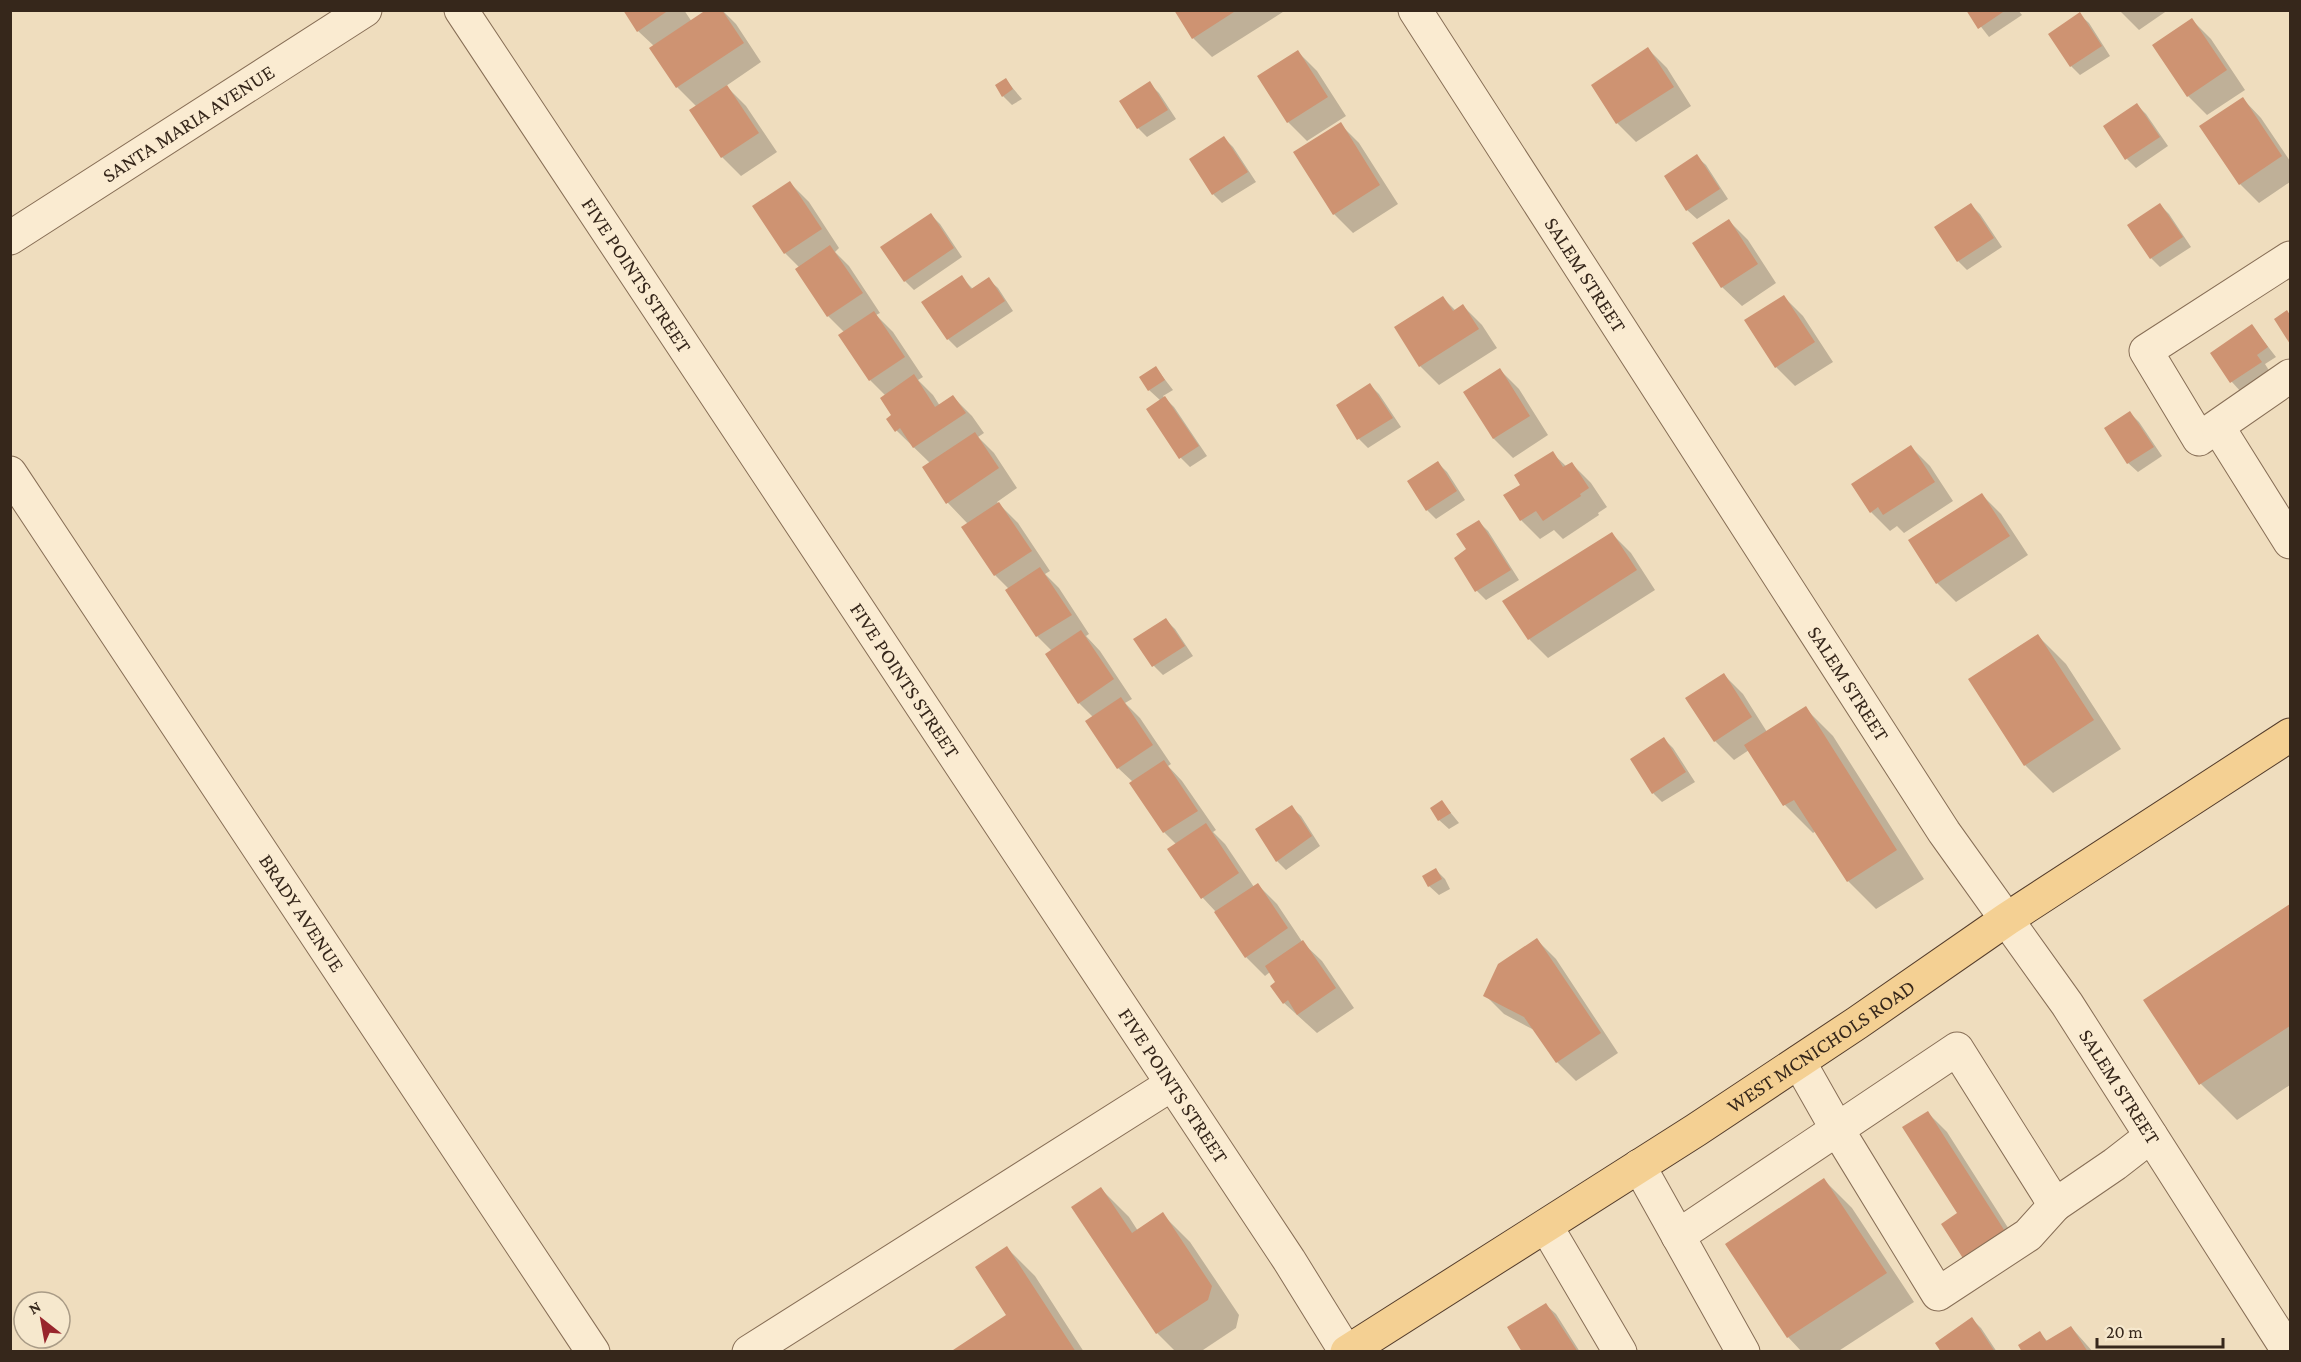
<svg xmlns="http://www.w3.org/2000/svg" width="2301" height="1362" font-family="'Crimson Pro',serif">
	<style>
		.shadow { fill: #0003 }
		.building { fill: #ce9372 }
		.lines { fill: none; stroke-linecap: round; stroke-linejoin: round }
		.minor-casing { stroke: #876e56; stroke-width: 35 }
		.major-casing { stroke: #543c2b; stroke-width: 35 }
		.minor { stroke: #faebd1; stroke-width: 33 }
		.major { stroke: #f4d093; stroke-width: 33 }
		.labels { text-anchor: middle; dominant-baseline: central; stroke-width: 6; stroke-linejoin: round; paint-order: stroke }
		.street-label { font-size: 21px; fill: #36271b; stroke: #f6e8cd }
	</style>
	<rect width="100%" height="100%" fill="#efddbe"/>
	<!-- shadow -->
	<path class="shadow" d="M625,10H684L692,22L722,10L736,24L761,62L726,86L746,106L777,152L741,176L722,157L697,107L677,87L654,46L638,31Z
		M1175,10H1286L1212,57L1193,38Z
		M1968,10H2018L2022,15L1989,37Z
		M2119,10H2168L2139,30Z
		M2079,14L2089,23L2110,56L2080,75L2071,66Z
		M2192,20L2211,39L2245,90L2207,115L2188,96Z
		M1648,49L1667,68L1691,106L1636,142L1617,123Z
		M1298,52L1317,71L1346,116L1307,141L1288,122Z
		M1006,80L1022,99L1012,105L1003,96Z
		M1149,83L1159,93L1176,119L1147,137L1138,128Z
		M2243,99L2261,118L2290,161V182L2259,203L2240,184Z
		M2137,105L2146,114L2168,146L2136,168L2127,159Z
		M1340,124L1359,143L1398,204L1353,233L1334,214Z
		M1224,138L1233,147L1256,182L1222,203L1213,194Z
		M1696,156L1706,165L1728,199L1697,219L1687,210Z
		M790,183L809,202L839,248L835,252L849,266L880,313L876,315L893,332L923,377L918,380L933,395L940,406L953,397L972,416L984,433L978,437L994,453L1017,488L997,502L1018,523L1050,571L1045,574L1059,588L1089,634L1086,636L1100,651L1132,699L1125,703L1140,718L1171,764L1168,766L1182,781L1216,830L1213,832L1225,844L1254,887L1258,885L1277,904L1303,943L1322,961L1354,1008L1317,1033L1284,1003L1277,982L1270,972L1265,976L1246,957L1216,912L1203,898L1170,849L1176,844L1164,832L1131,783L1133,782L1118,768L1093,717L1079,703L1052,651L1037,636L1007,591L1009,589L995,575L963,527L968,524L948,503L924,467L930,463L897,431L888,419L893,415L885,395L870,380L844,332L828,316L799,267L785,253Z
		M1971,205L1980,214L2002,247L1967,270L1958,261Z
		M2160,205L2169,214L2191,247L2160,267L2151,258Z
		M931,215L940,224L962,257L914,290L905,281Z
		M1729,221L1748,240L1776,283L1742,306L1722,287Z
		M961,277L973,289L988,279L998,288L1013,311L957,348L948,339Z
		M1784,297L1803,316L1833,362L1795,386L1776,367Z
		M1443,298L1456,311L1463,306L1482,325L1497,348L1439,385L1420,366Z
		M2252,326L2276,357L2265,364L2270,372L2241,392L2232,382L2212,354Z
		M1156,368L1173,390L1163,396L1174,407L1207,456L1190,467L1181,458L1161,401L1149,390Z
		M1500,370L1519,389L1548,435L1513,458L1494,439L1465,392Z
		M1370,385L1379,394L1401,427L1368,448L1359,439Z
		M2130,413L2139,422L2162,456L2138,472L2128,463L2106,428Z
		M1911,447L1930,466L1953,501L1904,533L1897,526L1890,531L1871,512Z
		M1552,453L1567,467L1572,464L1591,483L1607,507L1598,513L1599,515L1563,539L1554,530L1540,539L1521,520L1522,486Z
		M1437,462L1447,472L1465,500L1436,519L1427,510Z
		M1982,495L2001,514L2028,555L1956,602L1937,583Z
		M1479,522L1488,531L1519,580L1486,600L1477,591L1468,550Z
		M1612,534L1631,553L1655,590L1548,658L1529,639Z
		M1166,620L1175,629L1193,656L1163,675L1154,666L1136,640Z
		M2038,636L2066,664L2121,749L2053,793L2025,765Z
		M1724,675L1743,694L1767,732L1805,708L1833,736L1924,879L1876,909L1848,881L1816,831L1813,833L1785,805L1749,750L1734,760L1715,741Z
		M1664,739L1673,748L1695,782L1662,802L1653,793Z
		M1442,802L1459,823L1449,829L1439,820L1432,808Z
		M1291,807L1301,816L1320,846L1286,870L1277,861Z
		M1436,870L1445,879L1450,889L1439,895L1429,886Z
		M2290,906V1085L2237,1120L2201,1084L2145,1001Z
		M1537,940L1556,959L1618,1053L1576,1081L1557,1062L1536,1031L1504,1014L1485,995Z
		M1928,1113L1947,1132L2026,1256L1959,1214Z
		M1824,1180L1852,1208L1914,1302L1837,1352H1802L1788,1337Z
		M1101,1189L1129,1217L1138,1231L1162,1214L1190,1242L1239,1315L1236,1328L1200,1352H1176L1157,1333L1073,1208Z
		M1007,1248L1035,1276L1084,1352H953L1008,1316Z
		M1546,1305L1556,1314L1580,1352H1524Z
		M1972,1319L1981,1328L1997,1352H1942Z
		M2071,1327L2093,1352H2024L2040,1333L2048,1342Z"/>
	<!-- building -->
	<path class="building" d="M623,10H669L637,32Z
		M706,10H722L744,43L676,88L649,48Z
		M1174,10H1237L1192,39Z
		M1966,10H2006L1978,29Z
		M2080,12L2102,46L2070,67L2048,34Z
		M2192,18L2227,70L2187,97L2152,45Z
		M1648,47L1674,87L1616,124L1591,85Z
		M1298,50L1328,97L1287,123L1257,76Z
		M1006,78L1013,89L1002,97L995,85Z
		M1150,81L1168,110L1137,129L1119,101Z
		M727,85L759,133L721,158L689,110Z
		M2243,97L2282,156L2239,185L2199,126Z
		M2137,103L2160,137L2125,160L2103,126Z
		M1341,122L1380,185L1333,215L1293,152Z
		M1224,136L1248,172L1212,195L1189,159Z
		M1697,154L1720,189L1686,211L1664,176Z
		M790,181L822,229L784,254L752,206Z
		M1971,203L1994,238L1957,262L1934,227Z
		M2160,203L2183,237L2150,259L2127,225Z
		M931,213L954,248L904,282L880,247Z
		M1729,219L1758,264L1721,288L1692,243Z
		M830,245L863,293L827,317L795,269Z
		M962,275L971,289L989,277L1005,301L947,340L921,302Z
		M1784,295L1815,342L1775,368L1744,320Z
		M1443,296L1453,311L1463,304L1479,329L1419,367L1394,327Z
		M2287,310L2290,315V344L2274,319Z
		M874,311L905,357L869,381L838,335Z
		M2252,324L2268,347L2257,355L2262,362L2230,383L2210,353Z
		M1156,366L1165,380L1148,391L1139,377Z
		M1500,368L1530,416L1493,439L1463,392Z
		M914,374L935,407L953,395L966,413L913,448L900,428L895,432L886,419L891,415L880,398Z
		M1370,383L1393,418L1357,440L1336,405Z
		M1165,396L1199,446L1179,459L1146,409Z
		M2130,411L2154,447L2127,464L2104,428Z
		M975,432L999,468L946,504L922,467Z
		M1911,445L1935,482L1883,515L1878,507L1870,513L1851,484Z
		M1553,451L1563,467L1572,462L1589,488L1580,494L1581,496L1543,521L1536,511L1520,521L1503,495L1520,485L1514,475Z
		M1438,461L1457,491L1426,511L1407,481Z
		M1982,493L2010,536L1936,584L1908,540Z
		M999,502L1032,551L994,576L961,527Z
		M1479,520L1511,570L1475,592L1454,558L1466,549L1456,534Z
		M1612,532L1637,570L1528,640L1502,601Z
		M1040,567L1072,615L1036,637L1005,590Z
		M1166,618L1185,646L1152,667L1133,639Z
		M1081,630L1114,679L1078,704L1045,654Z
		M2038,634L2094,720L2024,766L1968,679Z
		M1724,673L1752,717L1714,742L1685,698Z
		M1121,697L1153,745L1117,769L1085,721Z
		M1806,706L1897,850L1847,882L1794,800L1783,806L1744,745Z
		M1664,737L1686,772L1652,794L1630,759Z
		M1164,760L1198,811L1163,833L1129,783Z
		M1442,800L1451,813L1438,821L1430,808Z
		M1292,805L1312,836L1276,862L1255,829Z
		M1206,823L1239,873L1201,899L1167,849Z
		M1436,868L1442,879L1428,887L1422,876Z
		M1258,883L1288,928L1245,958L1214,912Z
		M2290,904V1026L2199,1085L2143,1000Z
		M1537,938L1601,1033L1556,1063L1524,1017L1483,996L1498,964Z
		M1303,940L1336,988L1297,1015L1288,1000L1283,1004L1270,986L1275,982L1265,966Z
		M1928,1111L2008,1236L1966,1263L1941,1224L1957,1213L1902,1127Z
		M1824,1178L1887,1273L1787,1338L1725,1244Z
		M1101,1187L1132,1233L1163,1212L1212,1286L1208,1300L1156,1334L1071,1207Z
		M1007,1246L1076,1352H950L1006,1315L975,1267Z
		M1546,1303L1578,1352H1522L1507,1327Z
		M1972,1317L1995,1352H1941L1935,1343Z
		M2071,1326L2088,1352H2022L2018,1345L2040,1331L2046,1341Z"/>
	<g class="lines">
		<defs>
			<g id="minor">
				<path id="s1" d="M461,10L1289,1260L1346,1352"/>
				<path id="s2" d="M1415,10L1944,832L2067,1004L2289,1352"/>
				<path id="s3" d="M10,238L365,10"/>
				<path d="M2290,258L2146,351L2199,439L2290,376"/>
				<path d="M2218,427L2290,542"/>
				<path id="s4" d="M10,473L593,1352"/>
				<path d="M1799,1062L1837,1129L1938,1294L2028,1235L2055,1205"/>
				<path d="M1639,1166L1743,1352"/>
				<path d="M1546,1226L1620,1352"/>
				<path d="M1678,1236L1957,1049L2055,1205L2115,1164L2151,1136"/>
				<path d="M749,1352L1172,1084"/>
			</g>
			<g id="major">
				<path id="s5" d="M1347,1352L1696,1130L1857,1023L2007,919L2290,735"/>
			</g>
		</defs>
		<!-- minor casing -->
		<use href="#minor" class="minor-casing"/>
		<!-- major casing -->
		<use href="#major" class="major-casing"/>
		<!-- minor -->
		<use href="#minor" class="minor"/>
		<!-- major -->
		<use href="#major" class="major"/>
	</g>
	<g class="labels">
		<!-- street labels -->
		<g class="street-label">
			<text stroke="none"><textPath href="#s3" startOffset="212">SANTA MARIA AVENUE</textPath></text>
			<text stroke="none"><textPath href="#s1" startOffset="318">FIVE POINTS STREET</textPath></text>
			<text stroke="none"><textPath href="#s2" startOffset="315">SALEM STREET</textPath></text>
			<text stroke="none"><textPath href="#s1" startOffset="804">FIVE POINTS STREET</textPath></text>
			<text stroke="none"><textPath href="#s2" startOffset="801">SALEM STREET</textPath></text>
			<text stroke="none"><textPath href="#s4" startOffset="528">BRADY AVENUE</textPath></text>
			<text stroke="none"><textPath href="#s5" startOffset="564">WEST MCNICHOLS ROAD</textPath></text>
			<text stroke="none"><textPath href="#s1" startOffset="1290">FIVE POINTS STREET</textPath></text>
			<text stroke="none"><textPath href="#s2" startOffset="1287">SALEM STREET</textPath></text>
		</g>
	</g>
	<!-- border -->
	<rect width="2301" height="1362" fill="none" stroke="#36271b" stroke-width="24"/>
	<!-- north arrow -->
	<g transform="translate(42 1320) rotate(329)"><circle r="28" fill="#f6e8cd" stroke="#a99b86" stroke-width="1.5"/>
	<path d="M0-4.5L10 22L0 15L-10 22Z" fill="#98252c"/>
	<text y="-9" font-size="16" font-weight="bold" text-anchor="middle" fill="#36271b">N</text>
	</g>
	<!-- scale -->
	<path d="M2097 1338v9h126v-9" fill="none" stroke="#36271b" stroke-width="3"/>
	<text x="2106" y="1338" font-size="18" fill="#36271b" stroke="#f6e8cd" stroke-width="4.5" paint-order="stroke">20 m</text>
</svg>
